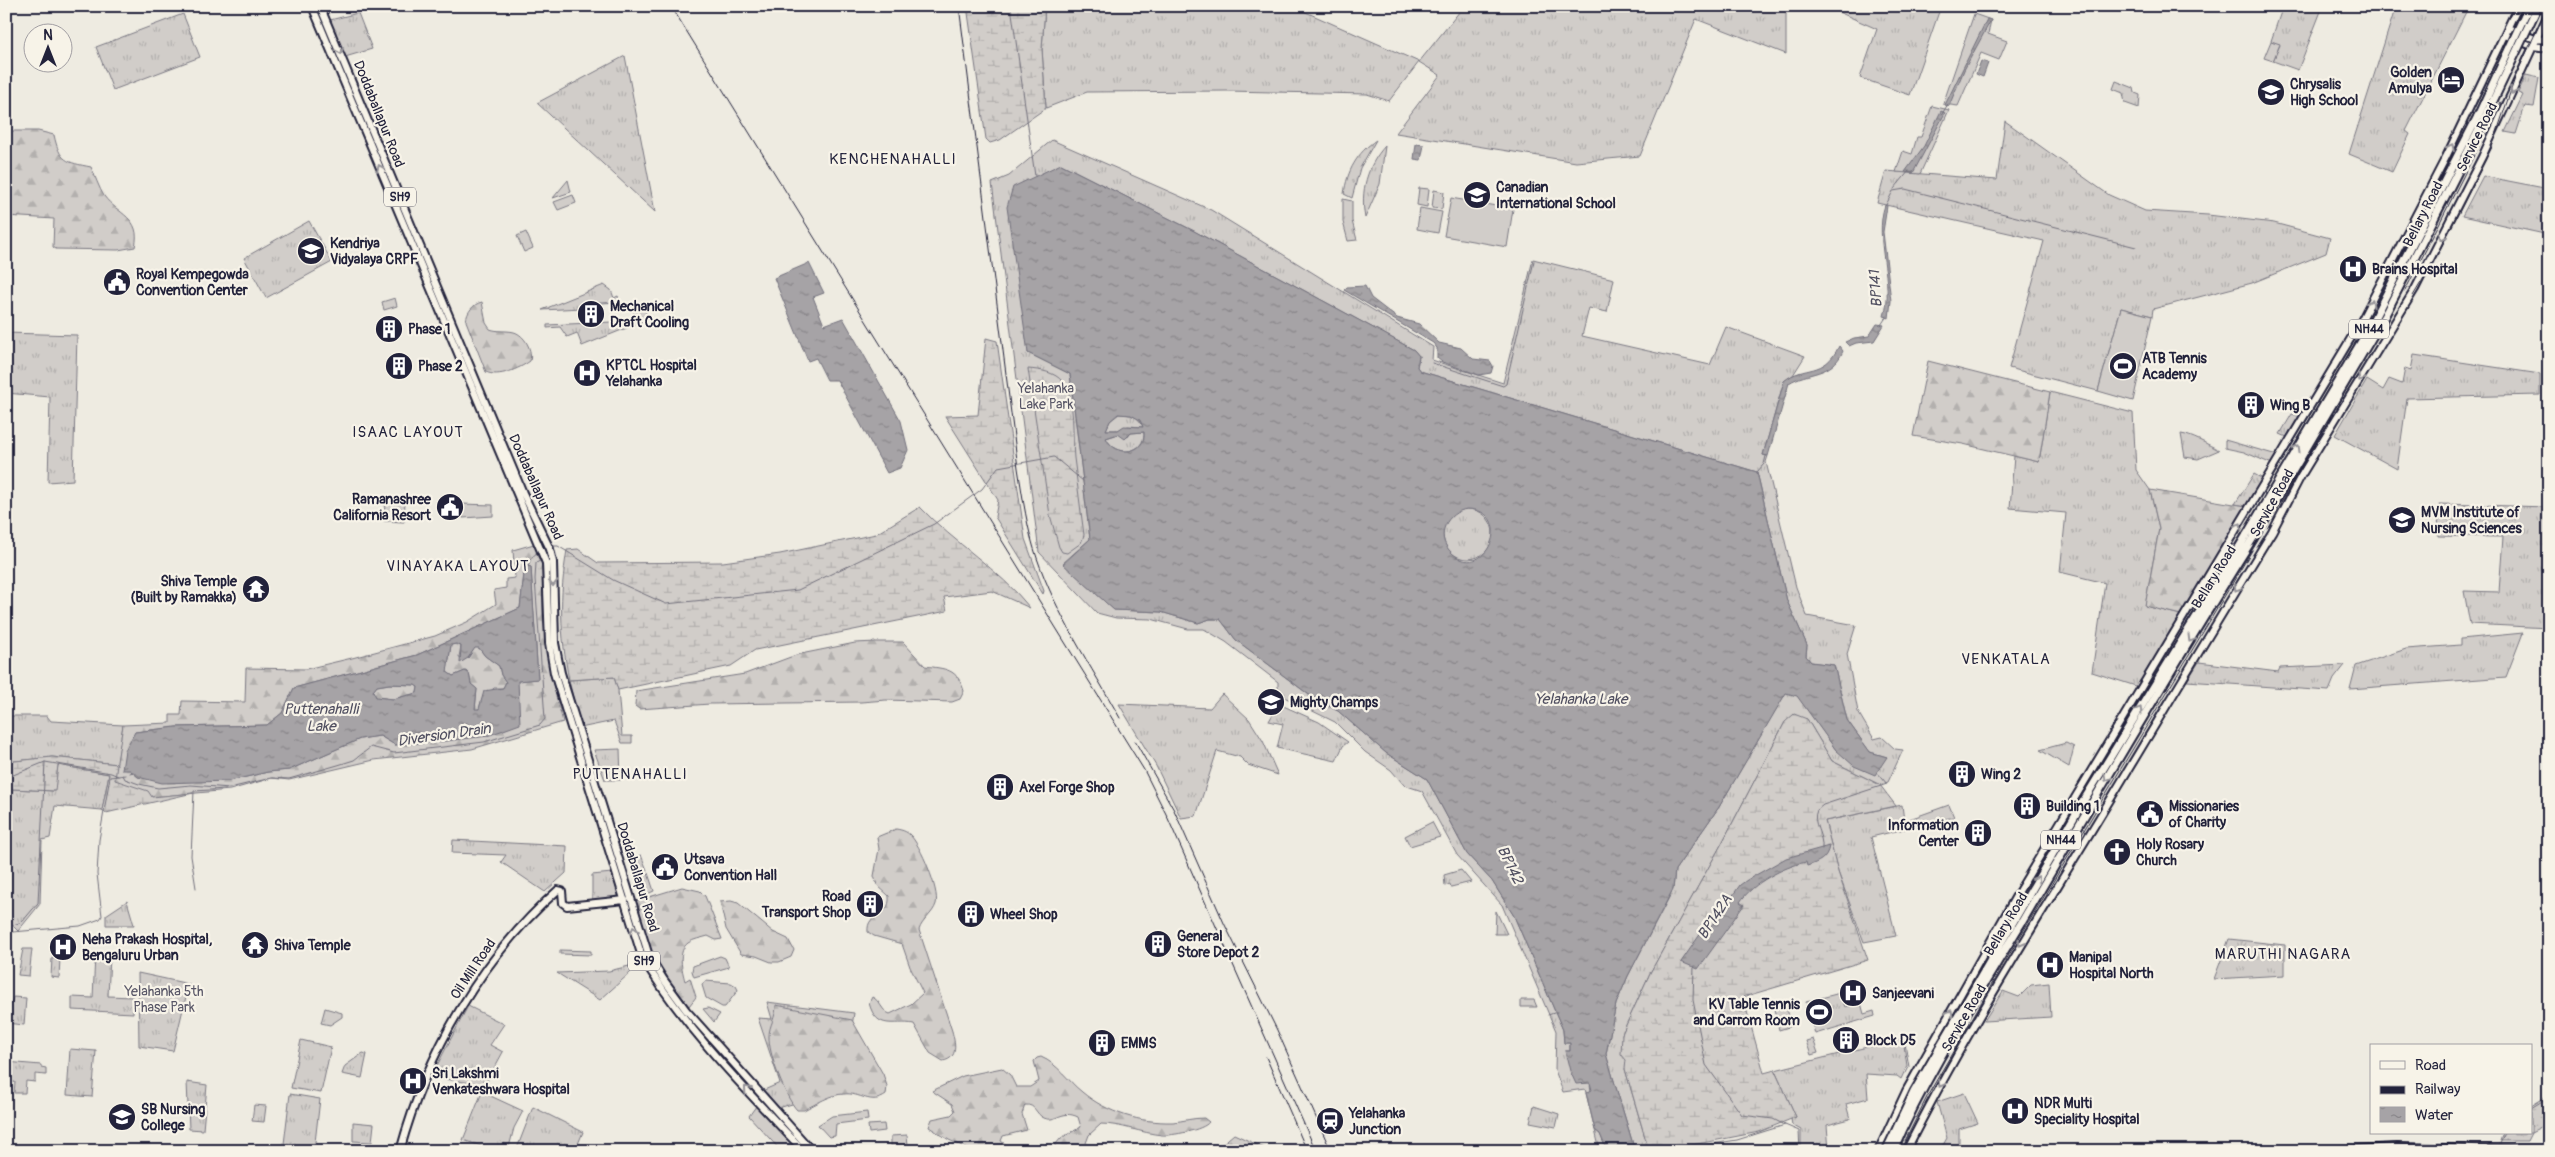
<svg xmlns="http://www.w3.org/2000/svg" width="2555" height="1157" font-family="Pangolin,sans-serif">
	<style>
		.grass { fill: url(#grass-tufts); stroke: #7a7882 }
		.forest { fill: url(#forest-firs); stroke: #7a7882; fill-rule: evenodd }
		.wetland { fill: url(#wetland-marsh); stroke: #7a7882 }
		.garden { fill: #d1cdc9; stroke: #7a7882 }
		.water { fill: url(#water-ripples); stroke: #716f7b; fill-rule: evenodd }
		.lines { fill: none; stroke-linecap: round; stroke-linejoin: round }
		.stream { stroke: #716f7b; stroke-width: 1 }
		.major-casing { stroke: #22223b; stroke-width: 10 }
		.highway-casing { stroke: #22223b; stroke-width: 11 }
		.major { stroke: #f7f3e8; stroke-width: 6 }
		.highway { stroke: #f7f3e8; stroke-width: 7 }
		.rail { stroke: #22223b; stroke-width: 1 }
		.highway-bridge-casing { stroke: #22223b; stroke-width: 11; stroke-linecap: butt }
		.highway-bridge { stroke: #f7f3e8; stroke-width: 7 }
		.oneway { stroke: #97959a }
		.labels { text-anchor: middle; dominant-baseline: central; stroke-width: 4.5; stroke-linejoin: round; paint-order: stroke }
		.shield { fill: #f7f3e8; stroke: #62616f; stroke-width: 1 }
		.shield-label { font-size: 12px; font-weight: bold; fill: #22223b }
		.poi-label { font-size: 14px; font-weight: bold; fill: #22223b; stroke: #f7f3e8; text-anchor: start }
		.street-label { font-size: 14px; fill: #22223b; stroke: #f7f3e8 }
		.park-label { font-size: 14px; fill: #575566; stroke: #f7f3e8 }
		.neighbourhood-label { font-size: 15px; letter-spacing: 1px; fill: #22223b; stroke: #f7f3e8 }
		.water-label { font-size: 15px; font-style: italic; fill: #504f60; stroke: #f7f3e8 }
	</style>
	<defs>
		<pattern id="grass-tufts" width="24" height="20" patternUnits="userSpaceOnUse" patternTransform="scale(1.25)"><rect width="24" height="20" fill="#d1cdc9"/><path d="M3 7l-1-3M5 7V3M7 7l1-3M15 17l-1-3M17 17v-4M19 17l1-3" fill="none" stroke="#b3b0ae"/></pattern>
		<pattern id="forest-firs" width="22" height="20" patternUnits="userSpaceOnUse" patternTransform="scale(1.25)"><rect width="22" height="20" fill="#d1cdc9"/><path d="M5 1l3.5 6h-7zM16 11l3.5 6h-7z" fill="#b3b0ae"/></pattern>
		<pattern id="wetland-marsh" width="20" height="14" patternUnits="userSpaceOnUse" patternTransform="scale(1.25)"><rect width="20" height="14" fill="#d1cdc9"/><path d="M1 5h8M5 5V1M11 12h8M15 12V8" fill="none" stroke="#b3b0ae"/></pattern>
		<pattern id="water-ripples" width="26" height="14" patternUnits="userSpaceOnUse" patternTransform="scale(1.25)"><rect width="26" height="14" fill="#a6a3a6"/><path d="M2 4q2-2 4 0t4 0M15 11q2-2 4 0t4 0" fill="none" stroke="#878488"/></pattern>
	</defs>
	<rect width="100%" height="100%" fill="#eeebe1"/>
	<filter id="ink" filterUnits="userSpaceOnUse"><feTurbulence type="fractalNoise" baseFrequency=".02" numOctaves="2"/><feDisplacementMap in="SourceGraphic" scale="10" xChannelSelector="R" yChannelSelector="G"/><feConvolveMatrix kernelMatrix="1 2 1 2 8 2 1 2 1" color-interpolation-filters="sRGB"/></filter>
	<g filter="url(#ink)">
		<!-- grass -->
		<path class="grass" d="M1045,6H1292L1419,62L1464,6H1786V54L1696,19L1640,156L1576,162L1396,133L1440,75L1419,62L1389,101L1367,94L1227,91L1087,92L1046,108L1042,49Z
			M1825,6H1941L1910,95L1860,78L1877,29Z
			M2283,6H2323L2298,70L2273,61L2280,45L2271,41Z
			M2396,6H2469L2406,131L2410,134L2392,172L2349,154Z
			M358,13L372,49L345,57L330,20Z
			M183,14L200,57L113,90L96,47Z
			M625,56L655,212L537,103Z
			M2526,75L2539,78L2534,107L2525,106L2516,134L2505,132L2523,95L2518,93Z
			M2116,81L2134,88L2135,93L2140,95L2139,108L2125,103L2123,93L2113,89Z
			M2005,121L2109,195L2145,211L2208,215L2274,223L2330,238L2326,253L2252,283L2153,309L2152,316L2121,308L2098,391L2009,368L2044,241L1877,203L1886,171L1997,180Z
			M1052,140L1211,210L1433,347L1432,360L1503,383L1533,259L1614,279L1607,312L1589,308L1582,336L1710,365L1726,327L1805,356L1793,375L1784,381L1763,455L1768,456L1766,462L1796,587L1807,616L1856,625L1847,654L1858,712L1874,739L1882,737L1895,749L1903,750L1888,782L1880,785L1832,761L1807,719L1785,722L1721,845L1650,973L1622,1034L1627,1064L1625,1069L1649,1151H1635L1606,1054L1616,1004L1628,976L1673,890L1675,870L1719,807L1786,692L1797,695L1836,750L1887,757L1870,752L1847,720L1834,665L1811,662L1806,656L1807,645L1787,601L1757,472L1420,371L1417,367L1419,356L1414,350L1194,231L1061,164L1028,353L1070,374L1090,539L1063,563L1114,610L1161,612L1198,623L1210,619H1220L1236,640L1312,697L1338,711L1386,753L1427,779L1467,854L1492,881L1514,916L1563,1030L1564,1043H1570V1051H1566L1590,1083L1595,1130L1600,1134L1607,1151H1600L1585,1089L1563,1092L1555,1070L1556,1031L1502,905L1457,855L1422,791L1404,785L1391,770L1365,752L1335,722L1278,694V682L1226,642L1204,629H1188L1151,619L1116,618L1097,613L1039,552L992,183L1009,176Z
			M1376,140L1360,168L1352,198L1344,194C1347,171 1357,153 1376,140Z
			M1385,146L1380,184L1365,218C1360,191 1367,166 1385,146Z
			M2483,176L2549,189V235L2462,216Z
			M1343,199L1352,201V221L1357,240L1348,241L1343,222Z
			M309,221L332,262L266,298L244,258Z
			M604,285L611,290L614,298L618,296L620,302L582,304V308L542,310Z
			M643,305L649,319L582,346L577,333L567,337L560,327L547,328V325L634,321V309Z
			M6,333L77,335L73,480L48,482L50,397L6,393Z
			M2414,355L2540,374V395L2407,398L2397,469L2335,435L2367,380L2383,390L2389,379L2402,384L2405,368L2411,370Z
			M2050,392L2133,413L2136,470L2150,490L2159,529L2145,606L2181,615L2139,687L2092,672L2105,583L2060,572L2066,513L2010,508L2014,456L2039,462Z
			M1119,414C1130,414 1139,416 1143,427L1128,426L1118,430H1106L1110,421Z
			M2292,414L2299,416L2287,437L2280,434Z
			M1144,432C1145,454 1116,458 1106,438L1119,434L1128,437L1131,433Z
			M2181,434C2191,435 2209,445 2219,450L2198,459L2185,457Z
			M2225,440L2277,455L2272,464L2244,452L2225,448Z
			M2254,474L2263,479L2246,506L2235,504Z
			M2439,504L2549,507V628L2470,624L2464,591L2499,592L2503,537L2438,536Z
			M1443 534a25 25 0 1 1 50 0a25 25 0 1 1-50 0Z
			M2523,633L2506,677L2350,689L2356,666L2406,649L2461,645V639Z
			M2199,662L2278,672L2280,668L2345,665L2334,679L2329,691L2187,681Z
			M614,677L618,690L622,736H632V743H622L614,721L580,728L569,680Z
			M1222,694L1249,719L1263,741L1278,775L1248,765L1240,757L1217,751L1196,816L1181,818L1156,766L1119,704L1210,708Z
			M1279,704L1319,722L1348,742L1343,746L1336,761L1277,748L1283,724L1269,721Z
			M6,716H47L51,721L123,725L117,764L52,757L6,762Z
			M2066,743L2074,747L2069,767L2040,750Z
			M620,749L621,780H605L594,750Z
			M58,765L109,774L102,810L55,806L50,838L42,840L40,904L18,931L10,923L11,864H6V827L11,826L12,789L54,791Z
			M1902,805L1904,821L1949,805L1954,817L1871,837L1896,936L1864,942L1838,872L1825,821Z
			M1432,822L1440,837L1410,846L1405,836Z
			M453,840L567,846L566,873L545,892L501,862L506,855L452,853Z
			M1461,870L1471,882L1451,887L1450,884L1445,886L1444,875Z
			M612,873L619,898L592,902V875Z
			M127,901L134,925H106V915Z
			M1496,911L1507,934H1495Z
			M2229,939L2285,945V975L2214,979Z
			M23,949H32L29,976L18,975Z
			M560,950L591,951V955L560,954Z
			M95,955L110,956L108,996L133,997V1013L72,1010V997L93,998Z
			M52,958H60L59,978L51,977Z
			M641,963L600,1000L557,973L609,971Z
			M138,973L189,984L173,1051L139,1046Z
			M2049,983L2051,1017L1984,1021L2003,991L2019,997L2031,985Z
			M1840,993L1845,1007L1861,1003L1864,1014L1874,1011L1875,1016L1815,1034L1806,1002Z
			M13,997L26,998L24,1025L6,1023Z
			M1521,1000H1534L1537,1007H1521Z
			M767,1002L854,1013L842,1090L778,1108L762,1091L780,1083L758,1018L772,1019Z
			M468,1006L504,1024L490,1045L503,1052L485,1085L431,1077Z
			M1786,1006L1792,1026L1779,1030L1774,1009Z
			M325,1008L342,1013V1017L330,1025L321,1023Z
			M1903,1038L1907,1066L1901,1079L1897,1076L1866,1074L1868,1098L1846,1104L1850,1119L1827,1125L1829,1151H1801V1130L1792,1125L1791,1119L1796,1117L1775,1070Z
			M301,1040L331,1047L321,1093L291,1088Z
			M70,1049L96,1051L92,1097L67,1095Z
			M363,1053L367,1054L362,1078L342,1074L345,1066Z
			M6,1062L41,1065V1067L46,1068V1075L35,1074V1082L26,1081L25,1093H14L15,1082H7Z
			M187,1082L207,1085L203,1130L189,1129Z
			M482,1092L523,1111L514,1128L508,1151H496L463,1140Z
			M1964,1093L1978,1123L1959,1129V1151H1917L1943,1145L1947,1138L1937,1102Z
			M290,1094L320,1099L314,1151H299L284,1144Z
			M759,1102L800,1151H781L749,1116Z
			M254,1105L266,1106L264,1122L252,1121Z
			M1534,1106L1559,1114L1556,1127L1530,1122Z
			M533,1107L583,1132L575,1151H516Z
			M353,1122L374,1124L372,1142L353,1141Z"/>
		<!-- forest -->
		<path class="forest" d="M6,131H38L54,135C60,162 66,162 91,167C95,176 99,188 104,196C118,215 142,217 135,247L118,250L56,249L53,247L54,219L6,216Z
			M482,302L486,323L490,329C498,332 506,330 514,332C525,335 533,351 530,361C519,369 498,378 486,372L466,321C467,312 473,304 482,302Z
			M1928,361L2050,392L2039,462L1963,444L1913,436Z
			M2150,490L2246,506L2181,615L2145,606L2159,529Z
			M534,544L542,562L543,617L550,673L563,722L472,749L374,760L289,780L272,778L230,790L152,797L114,780L123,725L170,723V715H181L182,701L245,702L246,668L306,669L352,658L435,636L467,622L496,604L494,590L506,588V579L515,578L513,550ZM525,566L531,567L538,679L518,681L487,736L395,745L380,736L360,739L289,770L268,772L229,781L138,777L130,770L135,732L176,727L267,725L282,713L294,688L417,655L520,608Z
			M876,642H903L925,666C946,669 957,668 964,691L960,699L952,702L886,700L861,702L710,704L639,709L635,706L636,691L745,674L796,655L855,643Z
			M456,644L461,646L459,657L468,658L475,647L479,648L485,656L499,666L501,675L506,682L503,688H494L482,699L479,709L475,710L477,689L471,684L469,673L465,671L453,676L447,672L451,645Z
			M389,684L415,685L418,687L417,693L393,699L376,697L373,691L377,686Z
			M896,829C902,830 906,831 910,835C920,844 940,891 936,904C933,914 922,920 919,930L952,1031C955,1043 959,1058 943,1061L930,1053L914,1024C894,1020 877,1032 869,1003L872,997C881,1001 881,1011 890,1014L911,1004L923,993L910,967L902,944L874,936L868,932C866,911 891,919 889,896L877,885L874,876L879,849L877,837Z
			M682,887L700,891L705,896L722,939L716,940L708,936C702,938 693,939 688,943C677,951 682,970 685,981L690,978L696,997L689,1006L666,977L652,953L636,901Z
			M731,901L738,903L773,932L788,939L794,950L791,957L779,962H771L756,956L741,954L726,929L720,902Z
			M776,1005L852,1020L883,1074L887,1086L886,1095C871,1106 860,1092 844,1094C831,1094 816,1104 804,1110H797C785,1097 768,1053 769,1036C769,1025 776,1018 776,1005Z
			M1041,1057C1058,1064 1068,1081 1082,1092C1107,1113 1141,1123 1173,1122C1183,1121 1193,1118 1204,1118L1209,1122C1204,1130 1171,1136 1162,1135C1141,1133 1121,1124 1101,1124L1089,1135L1083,1151H1057L1055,1145L1061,1138L1081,1127L1078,1117C1061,1109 1056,1123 1044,1118C1035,1114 1036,1104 1025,1105L1022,1114L1027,1130L1003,1136L1001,1141L1009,1147L1043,1151H973L949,1140L929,1127L932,1119L951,1115L955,1111L952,1104L932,1091L963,1076L1002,1068L1010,1075L1016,1087H1030L1039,1081L1034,1061L1037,1058Z
			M1234,1134L1271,1151H1214Z"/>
		<!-- wetland -->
		<path class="wetland" d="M967,6H1045L1042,49L1046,108L1000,140L990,143L986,139Z
			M986,338L997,341L1025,539L1044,591L1043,594L995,517L998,500L945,416L978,415Z
			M1028,369C1041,370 1055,372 1063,382C1076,398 1072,438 1074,458C1077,484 1081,509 1084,535L1081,543L1067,553L1062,552L1059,547L1050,515Z
			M920,507C954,543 999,569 1030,608L992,591L944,597L947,611L755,650L731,666L618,690L614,677L569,680C560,632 559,598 567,550L578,549L598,563L723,562L780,554L876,534Z
			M1794,714L1807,719L1832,761L1880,785L1896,806L1825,821L1838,872L1868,960L1743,997L1764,1073L1775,1070L1796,1117L1759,1132L1661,1151H1649L1625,1069L1626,1060L1621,1054L1622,1034L1650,973L1721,845L1785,722Z
			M52,757L117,764L115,780L148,791L152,797L193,793L106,813L102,810L109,774L58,765L55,791L12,789L11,826L6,827V762Z
			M2549,1095V1124L2531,1133V1106Z
			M2503,1133H2531L2527,1141H2500Z"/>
		<!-- garden -->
		<path class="garden" d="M1974,14L1991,20L1988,34L2007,41L1999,60L1981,53L1958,106L1943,104Z
			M2271,41L2280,44L2273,61L2264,58Z
			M1932,106L1949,110L1920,174L1896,172L1903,151L1912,154L1917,137H1921Z
			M568,180L571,192L553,198Z
			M1419,188L1429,189L1427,207L1417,205Z
			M1434,190L1444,192L1442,209L1432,208Z
			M573,195L576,203L558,210L554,202Z
			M1451,198L1513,209L1507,247L1444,236Z
			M1420,208L1442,212L1438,233L1417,229Z
			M526,232L533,248L524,252L517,236Z
			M395,298L397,306L384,310L382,302Z
			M2121,308L2152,316L2133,401L2098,391Z
			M385,500L405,501L404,522L384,521Z
			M461,504L493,505V516L463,518L460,512Z
			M641,855L647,870L638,873L632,858Z
			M648,873L654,891L645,895L638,878Z
			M720,956L725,958L729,967L694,977L692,971L693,966Z
			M705,981L731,983L736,986L738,990L725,1007H722L706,998L702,985Z
			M708,1008L720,1014L714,1022L703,1009Z
			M1813,1039L1818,1053L1811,1055L1806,1041Z
			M867,1112L868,1120L836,1124L835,1136L829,1137L818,1125L832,1116Z
			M884,1124L885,1131L869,1133L868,1125Z
			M907,1135L908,1145L891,1146V1136Z"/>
		<!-- water -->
		<path class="water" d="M1987,19L1991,20L1964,70L1949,106L1945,105Z
			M1981,61L1988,63L1983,77L1976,74Z
			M1941,111L1945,113L1913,173L1905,172L1924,146Z
			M1416,144L1424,145L1421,160L1414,159Z
			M1061,164L1194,231L1414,350L1419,356L1417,367L1420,371L1757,472L1787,601L1807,645L1806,656L1811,662L1834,665L1847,720L1870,752L1887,757L1875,775L1854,766L1836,750L1797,696L1786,693L1719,807L1675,870L1673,889L1628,976L1616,1004L1606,1054L1635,1151H1607L1600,1134L1595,1130L1586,1093L1592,1090L1590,1083L1576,1084L1570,1071L1565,1051H1570V1043H1564L1563,1030L1514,916L1492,881L1467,854L1427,779L1386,753L1338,711L1312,697L1236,640L1220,619H1210L1198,623L1161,612L1114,610L1063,564L1090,539L1070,374L1028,353L1007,207L1013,187ZM1118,414L1131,415L1140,420L1143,427L1124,426L1118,430H1106L1110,421ZM1144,432C1147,453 1116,459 1106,438L1118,434L1125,439L1131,433ZM1467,509C1518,510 1484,586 1451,552C1434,536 1447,512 1467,509Z
			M1885,205L1887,206L1883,232L1891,301L1889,318L1884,316C1895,283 1873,240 1885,205Z
			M809,263L824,293L813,297L824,325L843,318L901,421L908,450L900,468L887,473L837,380H827L816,358L808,361L774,278Z
			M1365,286L1371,298L1397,318L1419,324L1439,343L1461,348L1473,359L1490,361L1493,366L1491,373L1479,375L1442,362L1437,358V348L1433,343L1344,290L1347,287Z
			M1877,324L1884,325L1874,341L1856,343L1849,346L1845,342L1854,338L1869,336Z
			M1839,346L1843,351C1832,377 1807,371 1789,383L1768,456L1763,455L1784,381C1804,364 1824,378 1839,346Z
			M525,565L531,567L538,679L518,681L520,724L487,736L445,741L395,745L380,736L360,739L289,770L268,772L229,781L162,783L138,777L130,770H122L125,750L135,732L176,727L267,725L282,713L294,688L417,655L520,608ZM456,644L461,646L460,663L468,658L475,648H479L485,656L499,666L501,675L506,682L503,688L484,691L479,709H475L477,689L471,684L469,673L465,671L453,676L447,672L451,645ZM389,684L415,685L418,687L417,693L393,699L376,697L373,691L377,686Z
			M1829,846C1827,859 1819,862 1807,866L1806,862C1783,867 1753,883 1740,902L1744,905L1698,969L1681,962L1701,933L1709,929L1740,885L1747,880L1786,858Z"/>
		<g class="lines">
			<!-- stream -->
			<path class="stream" d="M1011,6L1035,176
				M1942,114L1948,104
				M1894,189L1909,171
				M1886,205L1893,191L1905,189L2136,247
				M1881,325L1887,316
				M1432,363L1503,386L1506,384L1534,261
				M1757,472L1764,464L1766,456
				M553,546H558L613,580L666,604L798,590L934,524L982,489L998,467L1054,457L1083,481
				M528,566L531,558L539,551
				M130,773L133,772
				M123,775L125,779L139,784L158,788L191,785L230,788L271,778L289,779L338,765L354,760L371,747L394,753L484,742L540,725L545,719L535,579L536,563L540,561L536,553
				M6,778L45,762L111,773L118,776
				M1822,849C1824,835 1811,823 1817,810L1823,805L1887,784L1877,772
				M196,888L191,856L194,791L226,789
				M8,930L13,932L80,926L100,919L102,916L97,874L99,840L110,777L126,775
				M6,933L13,925L22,922L38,903L45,762
				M1694,966L1693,1000L1706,1065L1742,1115L1773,1119L1785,1125
				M1548,1015L1557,1012
				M1904,1037L1909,1067L1906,1073
				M2531,1108L2549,1097
				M2500,1144L2505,1133
				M1685,1151L1687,1148L1737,1140L1785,1125L1799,1131L1800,1151"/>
			<defs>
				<path id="major" d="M312,6L546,563L549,643L554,673L642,957C685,1029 746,1090 804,1151
					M320,6L523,493L550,549L553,562L555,643L561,673L649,956L664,980L686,1010L812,1151
					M2508,28L2535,39L2549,40
					M2505,35L2532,46L2549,48
					M400,1151C427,1052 481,958 558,890L562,891L563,903L567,906L625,900
					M1878,1151L1906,1091L2016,896L2360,323L2446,157L2518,6
					M1906,1151C1957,1049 2017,953 2076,856C2142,748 2206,639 2272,532L2301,476L2415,289L2482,157L2549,12
					M2319,1151L2397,1147L2549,1151"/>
				<path id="highway" d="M2246,536L2366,334L2478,116
					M2253,538L2385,315L2484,120"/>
			</defs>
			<!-- major casing -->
			<use href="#major" class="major-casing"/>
			<!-- highway casing -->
			<use href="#highway" class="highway-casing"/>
			<!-- major -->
			<use href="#major" class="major"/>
			<!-- highway -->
			<use href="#highway" class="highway"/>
			<!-- rail -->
			<path class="rail" d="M671,6L1144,770L1166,814L1316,1151
				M959,6L1018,468C1023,499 1027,529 1037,558C1056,614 1091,666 1120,718
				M2405,291L2501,102
				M2413,296L2435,259L2492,147L2516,75L2548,6
				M1135,741L1174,810L1224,923L1277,1030L1331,1151
				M1266,1057L1307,1151
				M1905,1141L1928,1095L2003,965L2349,389"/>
			<defs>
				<path id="highway-bridge" d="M2478,116L2529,6
					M2484,120L2538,6
					M1886,1151L1914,1092L2084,800L2246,536
					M1893,1151C1928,1070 1978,995 2023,920C2098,792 2174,664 2253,538"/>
			</defs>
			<!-- highway-bridge casing -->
			<use href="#highway-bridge" class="highway-bridge-casing"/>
			<!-- highway-bridge -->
			<use href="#highway-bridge" class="highway-bridge"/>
		</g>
		<!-- one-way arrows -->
		<defs><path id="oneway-chevron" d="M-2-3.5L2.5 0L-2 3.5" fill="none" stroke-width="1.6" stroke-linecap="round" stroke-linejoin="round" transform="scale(1.25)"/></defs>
		<g class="oneway">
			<use href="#oneway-chevron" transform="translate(340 51) rotate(68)"/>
			<use href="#oneway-chevron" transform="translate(2513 91) rotate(116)"/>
			<use href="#oneway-chevron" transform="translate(2451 147) rotate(-64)"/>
			<use href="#oneway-chevron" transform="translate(380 168) rotate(-113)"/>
			<use href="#oneway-chevron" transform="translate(2442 237) rotate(117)"/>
			<use href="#oneway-chevron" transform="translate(2371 303) rotate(-61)"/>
			<use href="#oneway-chevron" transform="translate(2361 378) rotate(122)"/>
			<use href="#oneway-chevron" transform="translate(2297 448) rotate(-60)"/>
			<use href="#oneway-chevron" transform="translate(2239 526) rotate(-59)"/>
			<use href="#oneway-chevron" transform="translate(553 583) rotate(89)"/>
			<use href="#oneway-chevron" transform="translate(2237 588) rotate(122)"/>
			<use href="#oneway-chevron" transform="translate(2191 639) rotate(121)"/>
			<use href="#oneway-chevron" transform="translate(2139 710) rotate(-59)"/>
			<use href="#oneway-chevron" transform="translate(2107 778) rotate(120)"/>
			<use href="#oneway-chevron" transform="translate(2037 879) rotate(-60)"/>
			<use href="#oneway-chevron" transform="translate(634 930) rotate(-107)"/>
			<use href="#oneway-chevron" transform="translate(2021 943) rotate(120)"/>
			<use href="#oneway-chevron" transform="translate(1950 1013) rotate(-60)"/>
			<use href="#oneway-chevron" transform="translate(1941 1084) rotate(119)"/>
			<use href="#oneway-chevron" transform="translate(747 1089) rotate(-131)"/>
		</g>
	</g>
	<!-- icons -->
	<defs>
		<symbol id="hotel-disc" viewBox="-11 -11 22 22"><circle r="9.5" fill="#22223b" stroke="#f7f3e8"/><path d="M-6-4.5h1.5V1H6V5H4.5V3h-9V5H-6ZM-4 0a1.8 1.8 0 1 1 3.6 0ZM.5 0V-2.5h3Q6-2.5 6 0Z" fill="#fff"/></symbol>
		<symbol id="school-disc" viewBox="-11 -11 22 22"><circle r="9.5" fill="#22223b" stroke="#f7f3e8"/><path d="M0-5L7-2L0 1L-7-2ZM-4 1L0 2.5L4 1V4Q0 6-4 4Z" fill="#fff"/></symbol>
		<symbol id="hospital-disc" viewBox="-11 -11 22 22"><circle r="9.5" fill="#22223b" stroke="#f7f3e8"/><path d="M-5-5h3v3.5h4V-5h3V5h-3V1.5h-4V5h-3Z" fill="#fff"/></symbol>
		<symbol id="civic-disc" viewBox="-11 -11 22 22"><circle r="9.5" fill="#22223b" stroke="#f7f3e8"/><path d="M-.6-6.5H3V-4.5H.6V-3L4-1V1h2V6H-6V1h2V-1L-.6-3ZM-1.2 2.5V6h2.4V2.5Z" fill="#fff"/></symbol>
		<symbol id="building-disc" viewBox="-11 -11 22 22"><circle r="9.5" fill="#22223b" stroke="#f7f3e8"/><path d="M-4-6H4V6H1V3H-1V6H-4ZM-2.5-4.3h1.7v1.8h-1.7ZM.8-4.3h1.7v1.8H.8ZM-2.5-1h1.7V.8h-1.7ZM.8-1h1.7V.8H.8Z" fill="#fff"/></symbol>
		<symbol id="stadium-disc" viewBox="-11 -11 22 22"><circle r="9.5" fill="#22223b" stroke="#f7f3e8"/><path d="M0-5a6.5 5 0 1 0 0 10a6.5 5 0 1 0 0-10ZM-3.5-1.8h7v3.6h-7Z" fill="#fff"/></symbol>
		<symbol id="university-disc" viewBox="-11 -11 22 22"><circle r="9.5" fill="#22223b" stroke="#f7f3e8"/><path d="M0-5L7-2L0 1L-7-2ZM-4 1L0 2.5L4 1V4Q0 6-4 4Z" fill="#fff"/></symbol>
		<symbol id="temple-disc" viewBox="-11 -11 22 22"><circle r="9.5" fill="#22223b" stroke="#f7f3e8"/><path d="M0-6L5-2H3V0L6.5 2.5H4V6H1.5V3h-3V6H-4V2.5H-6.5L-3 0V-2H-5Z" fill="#fff"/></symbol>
		<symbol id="church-disc" viewBox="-11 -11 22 22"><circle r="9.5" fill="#22223b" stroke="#f7f3e8"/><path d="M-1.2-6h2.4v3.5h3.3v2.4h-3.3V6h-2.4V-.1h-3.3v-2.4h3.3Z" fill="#fff"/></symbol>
		<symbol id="station-disc" viewBox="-11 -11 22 22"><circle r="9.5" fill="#22223b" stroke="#f7f3e8"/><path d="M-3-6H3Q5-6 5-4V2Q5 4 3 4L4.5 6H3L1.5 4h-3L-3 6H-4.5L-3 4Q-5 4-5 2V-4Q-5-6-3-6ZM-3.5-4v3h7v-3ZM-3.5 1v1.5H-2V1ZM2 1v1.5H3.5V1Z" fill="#fff"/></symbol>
	</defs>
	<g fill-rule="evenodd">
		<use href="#hotel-disc" x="2435" y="64" width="32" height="32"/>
		<use href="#school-disc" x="2255" y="76" width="32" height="32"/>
		<use href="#school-disc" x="1461" y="179" width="32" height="32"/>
		<use href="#school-disc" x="295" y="235" width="32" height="32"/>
		<use href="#hospital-disc" x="2337" y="253" width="32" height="32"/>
		<use href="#civic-disc" x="101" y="266" width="32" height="32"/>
		<use href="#building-disc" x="575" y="298" width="32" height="32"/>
		<use href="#building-disc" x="373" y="313" width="32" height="32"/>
		<use href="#building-disc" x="383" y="350" width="32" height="32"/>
		<use href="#stadium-disc" x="2107" y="350" width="32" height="32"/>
		<use href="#hospital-disc" x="571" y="357" width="32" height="32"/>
		<use href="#building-disc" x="2235" y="389" width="32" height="32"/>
		<use href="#civic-disc" x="434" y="491" width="32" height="32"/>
		<use href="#university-disc" x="2386" y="504" width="32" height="32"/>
		<use href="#temple-disc" x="240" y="573" width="32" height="32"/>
		<use href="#school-disc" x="1255" y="686" width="32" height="32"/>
		<use href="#building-disc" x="1946" y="758" width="32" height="32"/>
		<use href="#building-disc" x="984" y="771" width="32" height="32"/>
		<use href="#building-disc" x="2011" y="790" width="32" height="32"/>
		<use href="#civic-disc" x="2134" y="798" width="32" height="32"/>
		<use href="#building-disc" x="1962" y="817" width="32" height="32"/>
		<use href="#church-disc" x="2101" y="836" width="32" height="32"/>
		<use href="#civic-disc" x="649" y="851" width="32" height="32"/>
		<use href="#building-disc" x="854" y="888" width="32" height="32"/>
		<use href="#building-disc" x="955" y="898" width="32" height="32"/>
		<use href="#building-disc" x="1142" y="928" width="32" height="32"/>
		<use href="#temple-disc" x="239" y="929" width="32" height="32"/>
		<use href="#hospital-disc" x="47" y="931" width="32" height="32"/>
		<use href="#hospital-disc" x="2034" y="949" width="32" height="32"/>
		<use href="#hospital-disc" x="1837" y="977" width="32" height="32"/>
		<use href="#stadium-disc" x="1803" y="996" width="32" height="32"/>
		<use href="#building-disc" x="1830" y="1024" width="32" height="32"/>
		<use href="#building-disc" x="1086" y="1027" width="32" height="32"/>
		<use href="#hospital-disc" x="397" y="1065" width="32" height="32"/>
		<use href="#hospital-disc" x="1999" y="1095" width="32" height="32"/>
		<use href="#university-disc" x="106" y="1101" width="32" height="32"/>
		<use href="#station-disc" x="1314" y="1105" width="32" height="32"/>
	</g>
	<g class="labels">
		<!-- shield labels -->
		<g class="shield">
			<rect x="384" y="187.5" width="32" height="19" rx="4"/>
			<rect x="2349" y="319.5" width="40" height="19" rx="4"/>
			<rect x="2041" y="830.5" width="40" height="19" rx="4"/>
			<rect x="628" y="951.5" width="32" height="19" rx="4"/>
		</g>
		<g class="shield-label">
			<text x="400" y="197">SH9</text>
			<text x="2369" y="329">NH44</text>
			<text x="2061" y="840">NH44</text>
			<text x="644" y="961">SH9</text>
		</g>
		<!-- poi labels -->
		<g class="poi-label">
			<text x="2432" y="72" text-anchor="end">Golden<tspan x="2432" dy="16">Amulya</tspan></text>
			<text x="2290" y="84">Chrysalis<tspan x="2290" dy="16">High School</tspan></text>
			<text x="1496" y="187">Canadian<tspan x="1496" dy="16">International School</tspan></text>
			<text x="330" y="243">Kendriya<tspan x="330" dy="16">Vidyalaya CRPF</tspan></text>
			<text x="2372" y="269">Brains Hospital</text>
			<text x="136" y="274">Royal Kempegowda<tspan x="136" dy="16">Convention Center</tspan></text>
			<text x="610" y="306">Mechanical<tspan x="610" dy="16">Draft Cooling</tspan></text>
			<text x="408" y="329">Phase 1</text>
			<text x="2142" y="358">ATB Tennis<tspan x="2142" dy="16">Academy</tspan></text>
			<text x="606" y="365">KPTCL Hospital<tspan x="606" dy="16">Yelahanka</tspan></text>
			<text x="418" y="366">Phase 2</text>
			<text x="2270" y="405">Wing B</text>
			<text x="431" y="499" text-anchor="end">Ramanashree<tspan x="431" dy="16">California Resort</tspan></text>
			<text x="2421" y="512">MVM Institute of<tspan x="2421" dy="16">Nursing Sciences</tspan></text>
			<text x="237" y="581" text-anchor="end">Shiva Temple<tspan x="237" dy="16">(Built by Ramakka)</tspan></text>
			<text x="1290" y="702">Mighty Champs</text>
			<text x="1981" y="774">Wing 2</text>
			<text x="1019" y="787">Axel Forge Shop</text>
			<text x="2046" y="806">Building 1</text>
			<text x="2169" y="806">Missionaries<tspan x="2169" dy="16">of Charity</tspan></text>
			<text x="1959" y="825" text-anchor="end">Information<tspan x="1959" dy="16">Center</tspan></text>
			<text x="2136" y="844">Holy Rosary<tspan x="2136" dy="16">Church</tspan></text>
			<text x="684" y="859">Utsava<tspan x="684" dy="16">Convention Hall</tspan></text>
			<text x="851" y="896" text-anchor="end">Road<tspan x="851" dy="16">Transport Shop</tspan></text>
			<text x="990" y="914">Wheel Shop</text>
			<text x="1177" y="936">General<tspan x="1177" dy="16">Store Depot 2</tspan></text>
			<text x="82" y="939">Neha Prakash Hospital,<tspan x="82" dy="16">Bengaluru Urban</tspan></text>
			<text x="274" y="945">Shiva Temple</text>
			<text x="2069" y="957">Manipal<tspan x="2069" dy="16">Hospital North</tspan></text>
			<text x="1872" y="993">Sanjeevani</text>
			<text x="1800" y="1004" text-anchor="end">KV Table Tennis<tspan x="1800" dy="16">and Carrom Room</tspan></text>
			<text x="1865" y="1040">Block D5</text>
			<text x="1121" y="1043">EMMS</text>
			<text x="432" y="1073">Sri Lakshmi<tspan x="432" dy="16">Venkateshwara Hospital</tspan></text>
			<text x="2034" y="1103">NDR Multi<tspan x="2034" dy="16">Speciality Hospital</tspan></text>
			<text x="141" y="1109">SB Nursing<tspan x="141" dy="16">College</tspan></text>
			<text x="1349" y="1113">Yelahanka<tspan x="1349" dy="16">Junction</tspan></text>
		</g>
		<!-- street labels -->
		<g class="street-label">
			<text transform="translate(379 114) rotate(68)">Doddaballapur Road</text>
			<text transform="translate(2477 137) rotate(-64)">Service Road</text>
			<text transform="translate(2423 214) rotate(-63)">Bellary Road</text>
			<text transform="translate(536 487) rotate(66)">Doddaballapur Road</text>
			<text transform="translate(2272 503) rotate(-61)">Service Road</text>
			<text transform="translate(2214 577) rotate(-58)">Bellary Road</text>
			<text transform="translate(638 877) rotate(73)">Doddaballapur Road</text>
			<text transform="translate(2006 924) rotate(-59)">Bellary Road</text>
			<text transform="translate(473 969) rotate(-56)">Oil Mill Road</text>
			<text transform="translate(1964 1018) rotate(-60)">Service Road</text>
		</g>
		<!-- park labels -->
		<g class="park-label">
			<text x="1046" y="388">Yelahanka<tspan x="1046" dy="16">Lake Park</tspan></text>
			<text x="164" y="991">Yelahanka 5th<tspan x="164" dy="16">Phase Park</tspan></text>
		</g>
		<!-- neighbourhood labels -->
		<g class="neighbourhood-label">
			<text x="893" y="159">KENCHENAHALLI</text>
			<text x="408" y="432">ISAAC LAYOUT</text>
			<text x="458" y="566">VINAYAKA LAYOUT</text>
			<text x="2006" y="659">VENKATALA</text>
			<text x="630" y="774">PUTTENAHALLI</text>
			<text x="2283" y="954">MARUTHI NAGARA</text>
		</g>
		<!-- water labels -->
		<g class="water-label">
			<text transform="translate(1876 289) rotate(-94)">BP141</text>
			<text x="1581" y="699">Yelahanka Lake</text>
			<text x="321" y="709">Puttenahalli<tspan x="321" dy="17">Lake</tspan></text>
			<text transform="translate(444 735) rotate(-8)">Diversion Drain</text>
			<text transform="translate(1510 865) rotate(64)">BP142</text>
			<text transform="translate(1715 917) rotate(-57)">BP142A</text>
		</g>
	</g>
	<!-- margin -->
	<rect width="2555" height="1157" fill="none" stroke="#f7f3e8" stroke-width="25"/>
	<rect x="12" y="12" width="2530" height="1132" fill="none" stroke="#22223b" stroke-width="2" filter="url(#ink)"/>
	<!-- legend -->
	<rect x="2370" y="1044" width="162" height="90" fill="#f7f3e8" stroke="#a29fa3"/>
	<rect x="2380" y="1061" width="25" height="8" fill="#f7f3e8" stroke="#a29fa3"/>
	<text x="2415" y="1070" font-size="15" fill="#22223b">Road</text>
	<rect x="2380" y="1086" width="25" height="8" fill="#22223b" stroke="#a29fa3"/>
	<text x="2415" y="1094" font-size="15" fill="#22223b">Railway</text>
	<rect x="2380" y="1107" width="25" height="15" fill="url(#water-ripples)" stroke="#a29fa3"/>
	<text x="2415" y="1120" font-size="15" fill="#22223b">Water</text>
	<!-- north arrow -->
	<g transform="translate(48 48)"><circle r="24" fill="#f7f3e8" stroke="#a29fa3"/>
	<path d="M0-4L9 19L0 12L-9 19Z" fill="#22223b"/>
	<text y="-8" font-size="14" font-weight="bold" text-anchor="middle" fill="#22223b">N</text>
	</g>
</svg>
